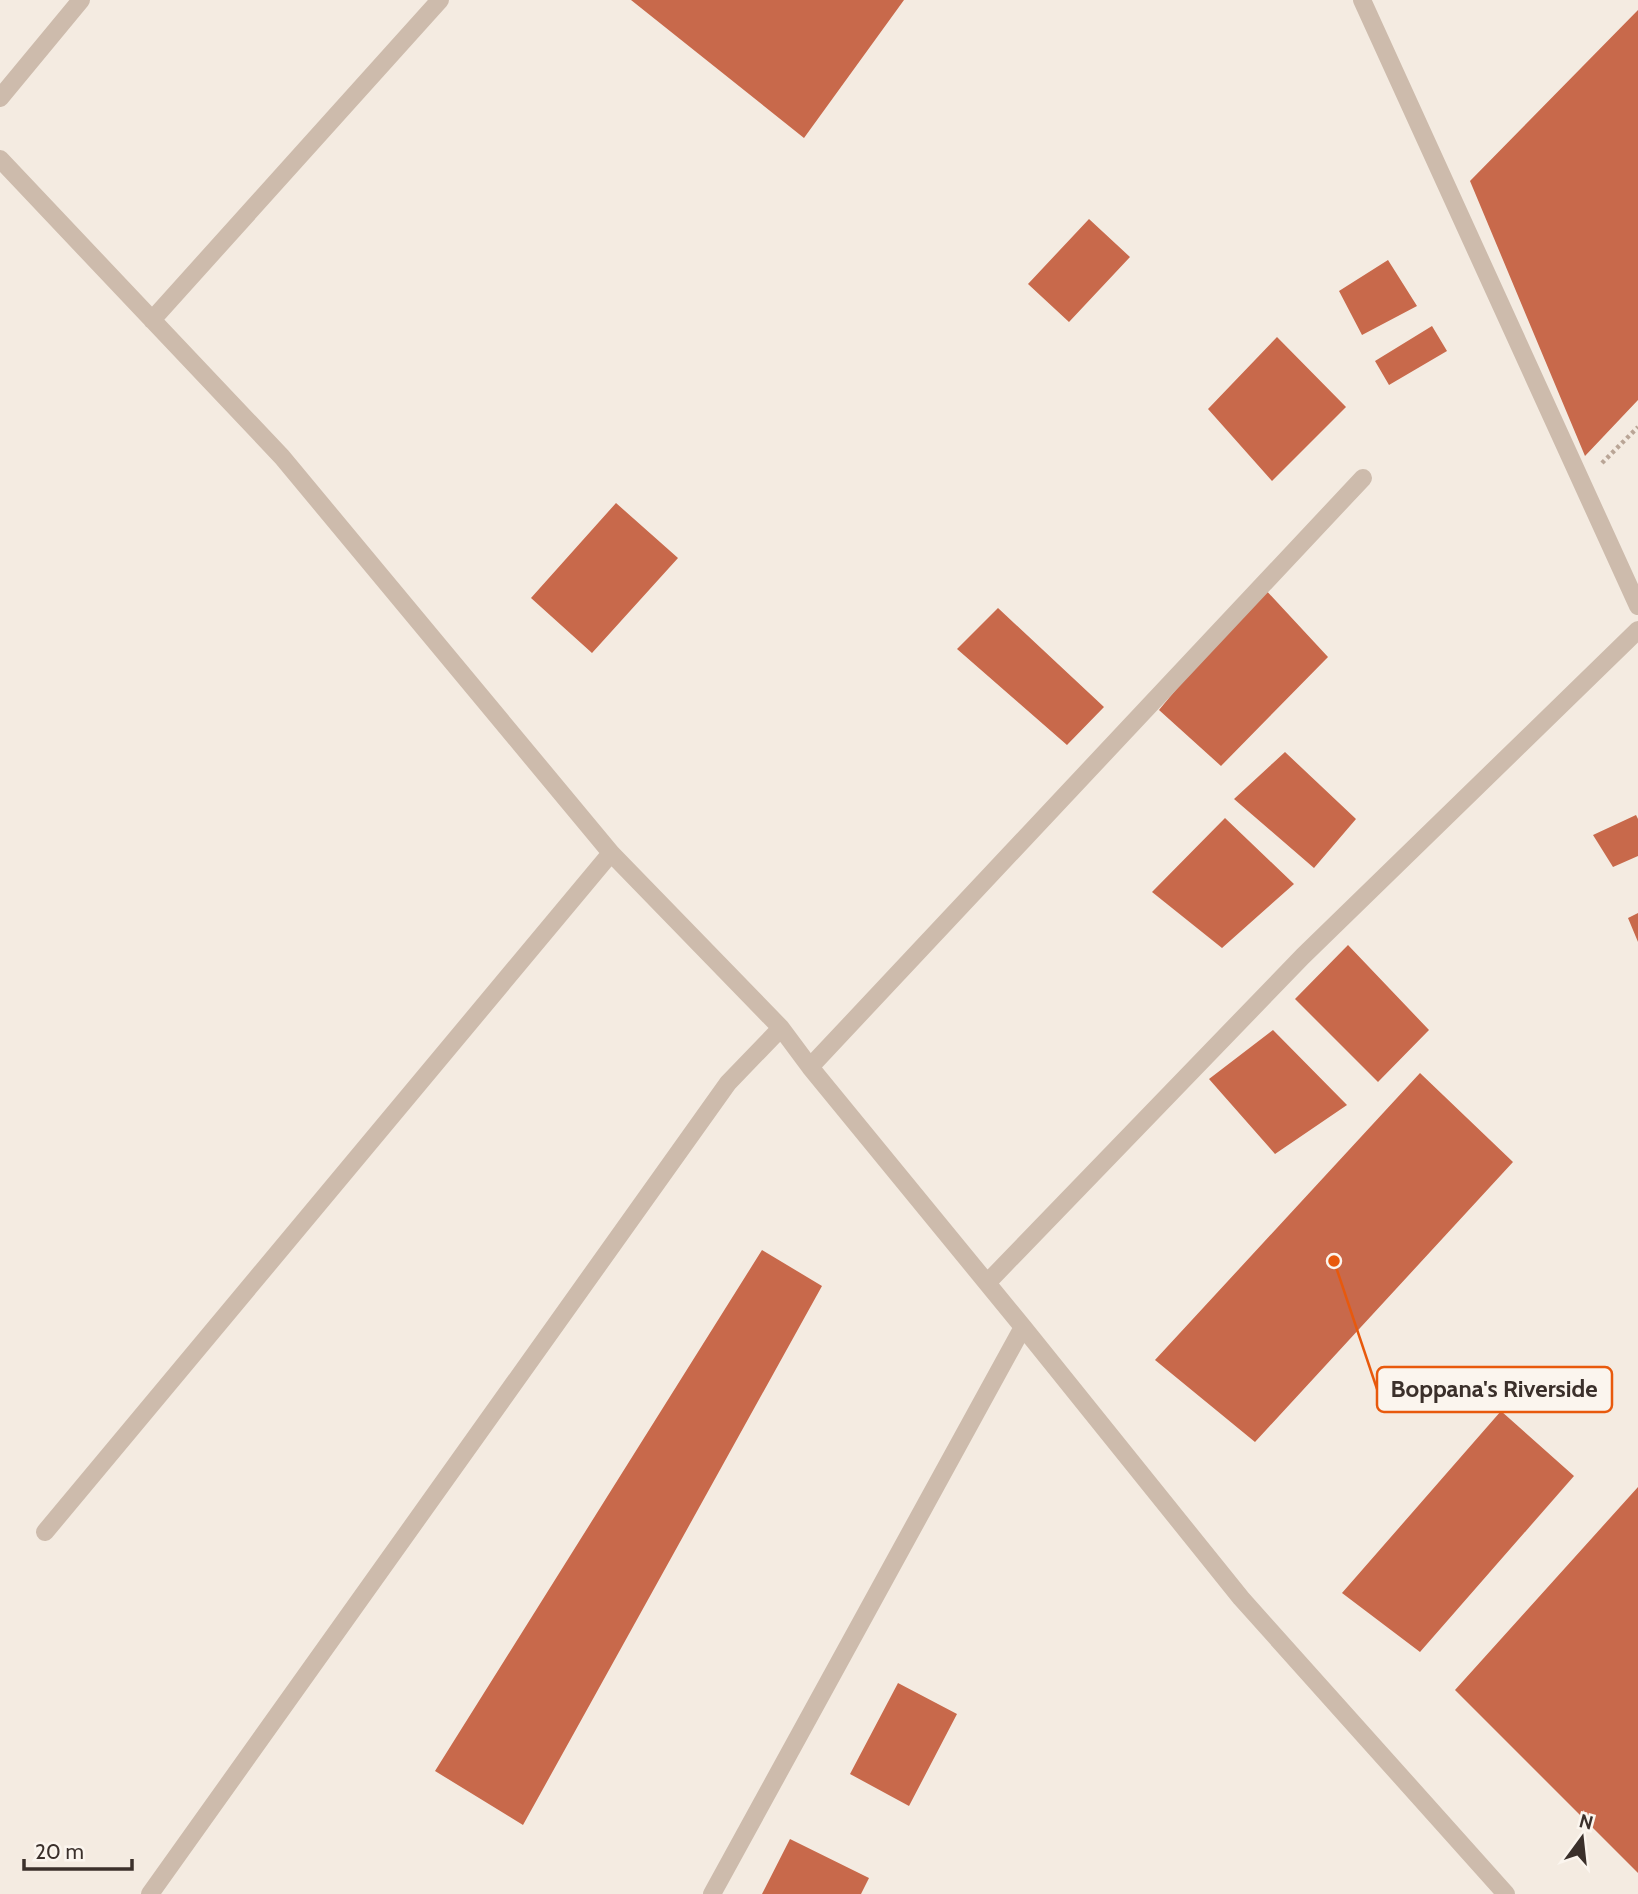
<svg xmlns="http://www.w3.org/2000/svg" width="1638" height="1894" font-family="Cabin,sans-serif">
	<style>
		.building { fill: #c8694b }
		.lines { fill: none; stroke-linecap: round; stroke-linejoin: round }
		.path { stroke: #b9a596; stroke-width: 4.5; stroke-dasharray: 3.5 3.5; stroke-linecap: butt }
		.minor { stroke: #cdbbac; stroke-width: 18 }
		.leader { fill: none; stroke: #e8590c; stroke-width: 2.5 }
		.callout-dot { fill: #e8590c; stroke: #fbf5ee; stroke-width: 2.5 }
		.callout { fill: #fbf5ee; stroke: #e8590c; stroke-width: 2.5 }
		.callout-label { font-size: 24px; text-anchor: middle; font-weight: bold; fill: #3b302b }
	</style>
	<rect width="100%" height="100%" fill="#f4ebe1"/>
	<!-- building -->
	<path class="building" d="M631,0H904L804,138Z
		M1638,10V400L1585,456L1470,181Z
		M1089,219L1130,257L1069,322L1028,284Z
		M1388,260L1417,306L1362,335L1339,291Z
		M1432,326L1447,351L1389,385L1375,361Z
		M1277,337L1346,407L1272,481L1208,409Z
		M616,503L678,558L592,653L531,598Z
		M1262,586L1328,657L1221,766L1159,710Z
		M998,608L1104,707L1067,745L957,649Z
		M1285,752L1356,819L1314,868L1234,799Z
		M1636,815L1638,819V856L1613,867L1593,835Z
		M1225,818L1294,884L1222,948L1152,892Z
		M1638,913V942L1628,918Z
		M1348,945L1429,1030L1378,1082L1295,999Z
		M1273,1030L1347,1105L1275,1154L1209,1079Z
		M1420,1073L1513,1162L1255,1442L1155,1360Z
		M762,1250L822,1286L523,1825L435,1771Z
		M1501,1411L1574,1476L1420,1652L1342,1593Z
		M1638,1487V1873L1455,1690Z
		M898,1683L957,1714L909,1806L850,1774Z
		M790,1839L869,1878L861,1894H762Z"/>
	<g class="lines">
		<!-- path -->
		<path class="path" d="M1602,463L1638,427"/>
		<!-- minor -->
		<path class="minor" d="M1362,0L1638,606
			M0,98L81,0
			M0,159L282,457L611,853L781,1028L810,1067L1023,1327L1241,1598L1506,1894
			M152,320L440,0
			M810,1067L1363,478
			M987,1283L1303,956L1638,630
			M45,1532L611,853
			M150,1894L728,1083L781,1028
			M712,1894L1023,1327"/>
	</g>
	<!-- callouts -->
	<path class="leader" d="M1334 1261L1377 1389"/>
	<circle class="callout-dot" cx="1334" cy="1261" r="7"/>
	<rect class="callout" x="1377" y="1367" width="235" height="45" rx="7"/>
	<g class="callout-label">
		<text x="1494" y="1397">Boppana's Riverside</text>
	</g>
	<!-- north arrow -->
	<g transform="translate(1582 1838) rotate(15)" stroke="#fbf5ee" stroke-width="5" paint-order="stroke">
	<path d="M0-5L12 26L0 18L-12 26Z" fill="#3b302b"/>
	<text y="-10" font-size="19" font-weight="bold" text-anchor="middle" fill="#3b302b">N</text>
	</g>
	<!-- scale -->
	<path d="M24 1859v10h108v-10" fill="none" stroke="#3b302b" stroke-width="3.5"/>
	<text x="35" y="1859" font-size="21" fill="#3b302b" stroke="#fbf5ee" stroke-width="5" paint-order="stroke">20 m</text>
</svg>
